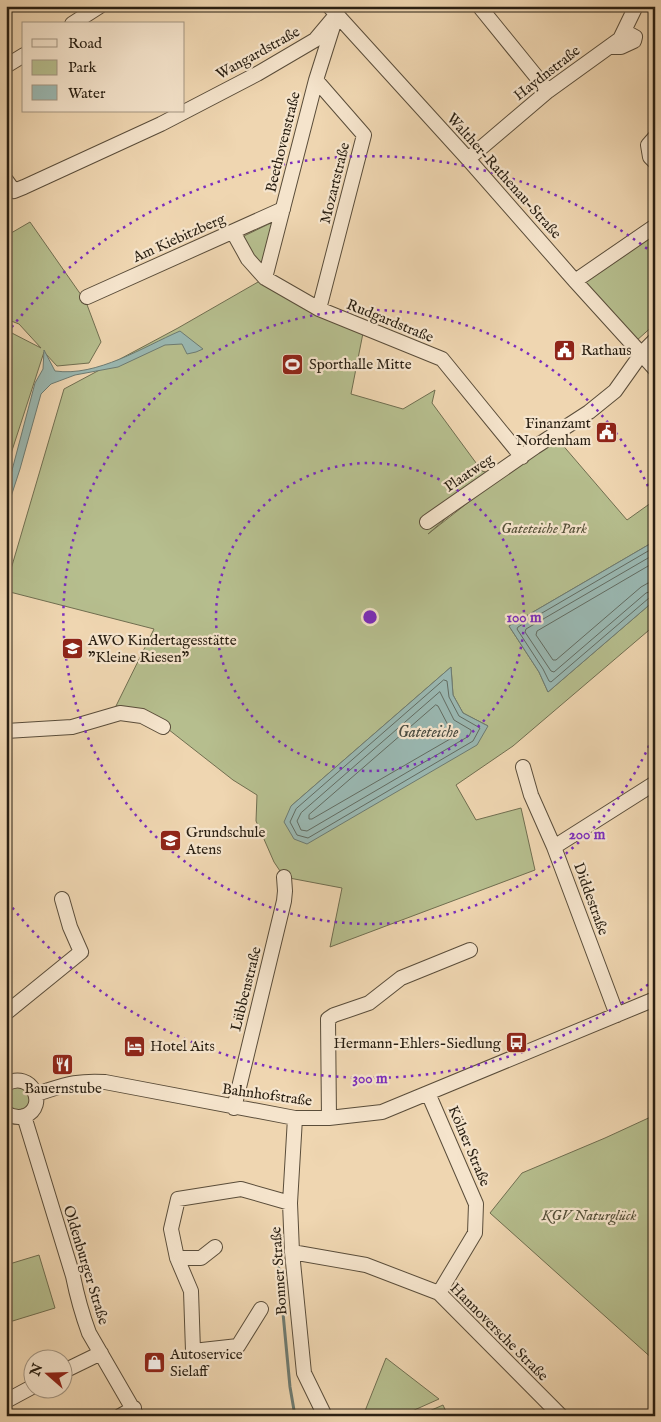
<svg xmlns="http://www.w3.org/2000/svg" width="661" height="1422" font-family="'IM FELL English',serif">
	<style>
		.green { fill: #b6be8e; stroke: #706e50; fill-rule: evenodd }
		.water { fill: #9ab8b2; stroke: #6d7b72 }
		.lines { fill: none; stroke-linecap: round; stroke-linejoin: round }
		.shore { stroke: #626c62; stroke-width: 1 }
		.stream { stroke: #6d7b72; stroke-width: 3 }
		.minor-casing { stroke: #5a4d3a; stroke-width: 16 }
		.minor { stroke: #f5e4cc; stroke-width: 14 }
		.ring { fill: none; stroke: #7b2cbf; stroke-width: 2.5; stroke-dasharray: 2.5 5 }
		.labels { text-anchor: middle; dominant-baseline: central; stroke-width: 4.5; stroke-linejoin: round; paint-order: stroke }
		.street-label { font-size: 15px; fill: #291f12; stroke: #f5e4cc }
		.poi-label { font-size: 15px; fill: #291f12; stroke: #f5e4cc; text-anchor: start }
		.park-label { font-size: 15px; font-style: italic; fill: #534f37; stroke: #f5e4cc }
		.water-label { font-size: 16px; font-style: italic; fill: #4b4d42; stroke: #f5e4cc }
		.centre { fill: #7b2cbf; stroke: #f5e4cc; stroke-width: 2.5 }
		.ring-label { font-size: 15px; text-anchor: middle; font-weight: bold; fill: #7b2cbf; stroke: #f5e4cc; stroke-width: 4.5; stroke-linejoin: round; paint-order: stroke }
	</style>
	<rect width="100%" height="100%" fill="#efd6b1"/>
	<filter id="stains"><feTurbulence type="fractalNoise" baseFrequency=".004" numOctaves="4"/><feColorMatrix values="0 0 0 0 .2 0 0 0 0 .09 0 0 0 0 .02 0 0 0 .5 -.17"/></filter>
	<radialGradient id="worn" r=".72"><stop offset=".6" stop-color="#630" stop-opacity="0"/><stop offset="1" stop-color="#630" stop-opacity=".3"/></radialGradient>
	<!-- green -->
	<path class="green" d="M30,222L86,302L101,342L89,363L57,366L44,352L6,469V330L41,348L19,324L6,319V236Z
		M273,222L264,268L244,243V236Z
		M655,227V324L636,341L579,281Z
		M265,278L364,328L351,394L403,409L435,390L432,403L482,471L496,475L428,534L554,435L627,520L655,500V541L509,626L539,672L548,692L655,600V625L513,746L456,785L476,820L521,808L535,870L330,947L342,888L284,877L274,862L256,821L257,795L233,780L150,715L116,706L154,629L6,591V586L64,389L178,328ZM451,667L453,695L463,713L488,726L291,806Z
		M6 1099a12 12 0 1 1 24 0a12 12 0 1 1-24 0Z
		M655,1115V1361L490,1213L522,1173L605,1138Z
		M39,1255L55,1308L6,1323V1265Z
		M386,1358L439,1399L401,1416H363Z
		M443,1405L448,1416H418Z"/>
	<!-- water -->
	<path class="water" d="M180,331L203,349L196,352L187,354L182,344L165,345L118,367L75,375L51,384L41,394L20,469L6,512V493L35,383L43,369L44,350L55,371C97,377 143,347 180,331Z
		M655,541V600L548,692L539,672L509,626Z
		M451,667L453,695L463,713L488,726L477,745L307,844L294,839L284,822L291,806Z"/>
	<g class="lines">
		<!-- shore -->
		<path class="shore" d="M655,547L518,627L517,629L543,669L549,681L551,682L649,598L655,596
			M655,554L526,629L525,632L551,671L554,672L646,593L655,590
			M655,562L537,631L536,635L553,660H556L641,587L648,583L655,582
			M444,680L447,681L449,697L459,716L480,728L473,741L308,838L297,835L290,822L296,809Z
			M440,692L454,720L471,730V732L469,736L307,831L301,830L297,821L301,813Z
			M436,705L438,706L448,725L457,732V735L312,819H309V815Z"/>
		<!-- stream -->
		<path class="stream" d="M276,1239L290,1387L295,1416"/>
		<defs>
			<path id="minor" d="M329,6L468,159L575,281L655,369
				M479,6L548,91
				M72,24L100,6
				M610,47H621L634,41L635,37L624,31
				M6,66L24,55
				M316,80L364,135L319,309
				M655,137L648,145L650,157L655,162
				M468,159L548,91L620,39L636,6
				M6,180L14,191L24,187L161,124L257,74L315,40L336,15
				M233,232L248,259L265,278L319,309L442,359L522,457
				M265,278L316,80L335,20
				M575,281L655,226
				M87,297L283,209
				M427,522L535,447L589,412L615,391L642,353L655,340
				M6,731L72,727L120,713L142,716L163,727
				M523,767L531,795L554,847L617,1015
				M554,847L655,783
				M6,1013L81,952L70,927L62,899
				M6,1084C31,1069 49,1106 25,1116C18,1118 12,1117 6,1113
				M428,1093L476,1204L475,1233L439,1293
				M36,1094C63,1086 75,1080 105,1082L295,1118H329L382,1112L655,999
				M234,1108L284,901L285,891L284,877
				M24,1116L73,1276C77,1296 82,1314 89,1333L137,1416
				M295,1118L290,1203L292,1252L304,1373L325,1416
				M329,1118L328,1019L334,1015L369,1003L401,978L470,950
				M292,1252L366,1265L439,1293L561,1416
				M177,1258H201L215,1247
				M261,1309L238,1346L193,1351L191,1291L177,1258L171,1229L178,1199L241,1189L290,1203
				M62,1372L101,1353
				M6,1401L32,1387
				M120,1416L134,1408"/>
		</defs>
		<!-- minor casing -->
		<use href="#minor" class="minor-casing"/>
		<!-- minor -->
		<use href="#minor" class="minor"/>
	</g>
	<!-- distance rings -->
	<g class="ring">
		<circle cx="370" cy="617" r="154"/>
		<path d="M655 732A307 307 0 1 1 655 502"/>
		<path d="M654 980A461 461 0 0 1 7 901M7 333A461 461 0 0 1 654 254"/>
	</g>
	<!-- icons -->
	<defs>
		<symbol id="civic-square" viewBox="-11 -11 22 22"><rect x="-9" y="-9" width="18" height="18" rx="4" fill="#8f2418" stroke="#f5e4cc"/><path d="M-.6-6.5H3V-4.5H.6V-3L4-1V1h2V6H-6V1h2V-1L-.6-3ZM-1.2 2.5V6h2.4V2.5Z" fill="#fff"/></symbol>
		<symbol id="stadium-square" viewBox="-11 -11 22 22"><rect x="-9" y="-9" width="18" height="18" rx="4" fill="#8f2418" stroke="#f5e4cc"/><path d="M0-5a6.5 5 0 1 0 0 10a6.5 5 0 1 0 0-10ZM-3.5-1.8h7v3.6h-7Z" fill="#fff"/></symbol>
		<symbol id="school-square" viewBox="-11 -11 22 22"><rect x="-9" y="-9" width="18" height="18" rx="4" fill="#8f2418" stroke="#f5e4cc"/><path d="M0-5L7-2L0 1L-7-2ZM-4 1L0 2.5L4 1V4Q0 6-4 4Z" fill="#fff"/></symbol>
		<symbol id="bus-square" viewBox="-11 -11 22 22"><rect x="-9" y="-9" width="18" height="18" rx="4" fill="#8f2418" stroke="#f5e4cc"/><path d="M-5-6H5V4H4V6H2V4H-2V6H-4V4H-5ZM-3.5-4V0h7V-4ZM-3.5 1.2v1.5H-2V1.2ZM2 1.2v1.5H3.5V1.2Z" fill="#fff"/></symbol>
		<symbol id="hotel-square" viewBox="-11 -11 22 22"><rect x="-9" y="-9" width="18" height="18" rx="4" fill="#8f2418" stroke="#f5e4cc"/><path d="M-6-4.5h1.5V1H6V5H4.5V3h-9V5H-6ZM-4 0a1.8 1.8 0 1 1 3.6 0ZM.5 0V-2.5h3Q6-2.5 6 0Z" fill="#fff"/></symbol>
		<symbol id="restaurant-square" viewBox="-11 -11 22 22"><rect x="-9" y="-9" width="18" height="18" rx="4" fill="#8f2418" stroke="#f5e4cc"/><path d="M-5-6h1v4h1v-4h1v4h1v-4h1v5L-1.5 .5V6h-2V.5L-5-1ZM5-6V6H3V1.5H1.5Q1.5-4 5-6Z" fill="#fff"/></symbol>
		<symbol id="shop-square" viewBox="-11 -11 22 22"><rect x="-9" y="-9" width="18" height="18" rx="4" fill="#8f2418" stroke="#f5e4cc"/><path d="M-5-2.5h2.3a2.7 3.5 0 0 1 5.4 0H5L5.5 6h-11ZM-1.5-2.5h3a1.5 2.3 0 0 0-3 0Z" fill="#fff"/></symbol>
	</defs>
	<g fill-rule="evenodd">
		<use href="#civic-square" x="552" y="338" width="25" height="25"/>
		<use href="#stadium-square" x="280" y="352" width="25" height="25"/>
		<use href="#civic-square" x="594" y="420" width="25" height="25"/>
		<use href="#school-square" x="60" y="636" width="25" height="25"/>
		<use href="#school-square" x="158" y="828" width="25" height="25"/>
		<use href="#bus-square" x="504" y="1030" width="25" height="25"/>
		<use href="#hotel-square" x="122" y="1034" width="25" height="25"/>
		<use href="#restaurant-square" x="50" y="1052" width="25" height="25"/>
		<use href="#shop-square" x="142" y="1350" width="25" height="25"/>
	</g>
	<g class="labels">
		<!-- street labels -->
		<g class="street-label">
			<text transform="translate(258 53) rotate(-29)">Wangardstraße</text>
			<text transform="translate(547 73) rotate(-38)">Haydnstraße</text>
			<text transform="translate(283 142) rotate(-76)">Beethovenstraße</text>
			<text transform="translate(504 176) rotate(48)">Walther-Rathenau-Straße</text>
			<text transform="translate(335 183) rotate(-76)">Mozartstraße</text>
			<text transform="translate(179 238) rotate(-24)">Am Kiebitzberg</text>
			<text transform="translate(390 321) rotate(22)">Rudgardstraße</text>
			<text transform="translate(469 473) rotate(-34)">Plaatweg</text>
			<text transform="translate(591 899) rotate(70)">Diddestraße</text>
			<text transform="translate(246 989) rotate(-76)">Lübbenstraße</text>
			<text transform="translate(267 1095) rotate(8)">Bahnhofstraße</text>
			<text transform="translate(469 1146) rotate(67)">Kölner Straße</text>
			<text transform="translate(86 1265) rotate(73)">Oldenburger Straße</text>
			<text transform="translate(279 1271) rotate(-94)">Bonner Straße</text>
			<text transform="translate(499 1332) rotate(45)">Hannoversche Straße</text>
		</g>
		<!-- poi labels -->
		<g class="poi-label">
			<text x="581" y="350">Rathaus</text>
			<text x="309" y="364">Sporthalle Mitte</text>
			<text x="591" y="423" text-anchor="end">Finanzamt<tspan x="591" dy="17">Nordenham</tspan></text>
			<text x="88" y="640">AWO Kindertagesstätte<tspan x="88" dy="17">"Kleine Riesen"</tspan></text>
			<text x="186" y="832">Grundschule<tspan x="186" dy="17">Atens</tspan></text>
			<text x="501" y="1043" text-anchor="end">Hermann-Ehlers-Siedlung</text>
			<text x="150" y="1046">Hotel Aits</text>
			<text x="63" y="1088" text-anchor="middle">Bauernstube</text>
			<text x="170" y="1354">Autoservice<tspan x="170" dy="17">Sielaff</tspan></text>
		</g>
		<!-- park labels -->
		<g class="park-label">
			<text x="544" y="528">Gateteiche Park</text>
			<text x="589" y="1215">KGV Naturglück</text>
		</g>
		<!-- water labels -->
		<g class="water-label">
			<text x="428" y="733">Gateteiche</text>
		</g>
	</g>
	<circle cx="370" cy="617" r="8" class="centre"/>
	<g class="ring-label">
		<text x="524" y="622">100 m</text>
		<text x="587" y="839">200 m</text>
		<text x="370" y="1083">300 m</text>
	</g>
	<!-- margin -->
	<rect width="661" height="1422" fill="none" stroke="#efd6b1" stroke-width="25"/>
	<rect x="8" y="8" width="646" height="1407" fill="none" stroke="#291f12" stroke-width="2.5"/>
	<rect x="12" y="12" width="636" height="1397" fill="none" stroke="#291f12"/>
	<!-- legend -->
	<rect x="22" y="22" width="162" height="90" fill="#f5e4cc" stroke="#a39582"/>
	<rect x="32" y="39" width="25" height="8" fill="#f5e4cc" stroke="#a39582"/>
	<text x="68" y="48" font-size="15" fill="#291f12">Road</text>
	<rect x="32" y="60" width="25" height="15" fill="#b6be8e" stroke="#a39582"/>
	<text x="68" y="72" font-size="15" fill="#291f12">Park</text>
	<rect x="32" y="85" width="25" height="15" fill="#9ab8b2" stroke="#a39582"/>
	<text x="68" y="98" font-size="15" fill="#291f12">Water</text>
	<!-- north arrow -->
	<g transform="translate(48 1374) rotate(290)"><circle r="24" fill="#f5e4cc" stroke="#a39582"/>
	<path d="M0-4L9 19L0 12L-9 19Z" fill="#8f2418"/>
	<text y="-8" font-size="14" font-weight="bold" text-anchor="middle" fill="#291f12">N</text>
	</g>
	<rect width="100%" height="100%" filter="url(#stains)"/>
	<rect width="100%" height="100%" fill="url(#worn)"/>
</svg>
